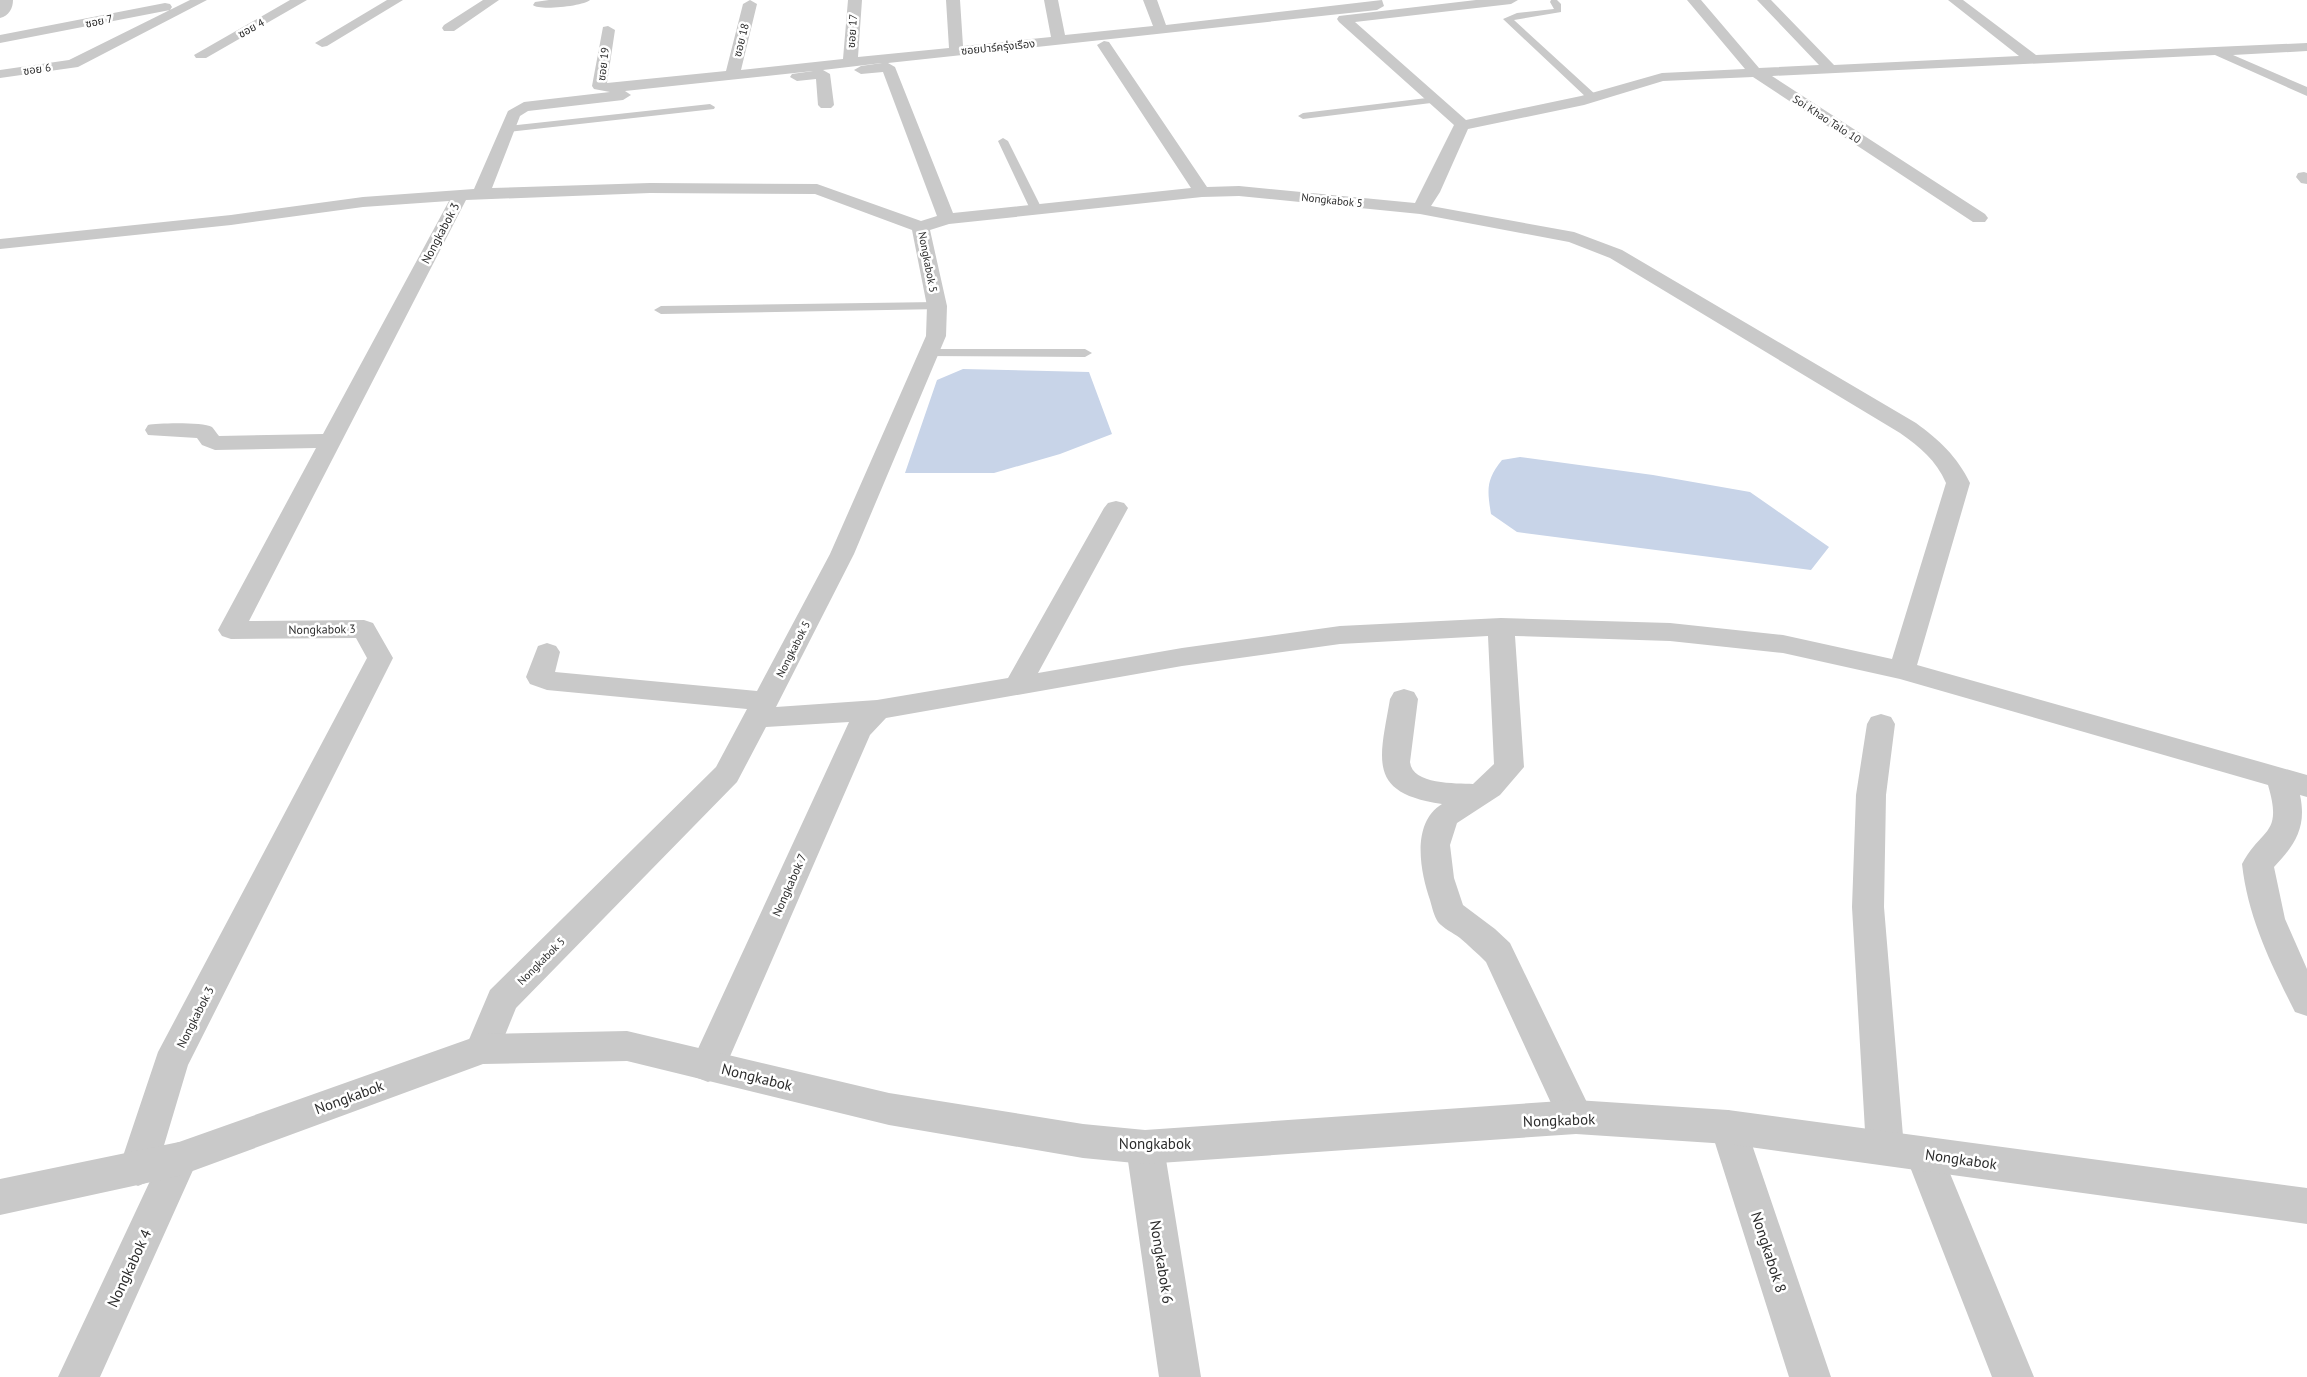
<svg xmlns="http://www.w3.org/2000/svg" width="2307" height="1377" font-family="'PT Sans','Noto Sans Thai',sans-serif">
	<style>
		.water { fill: #c8d4e8 }
		.lines { fill: none; stroke-linecap: round; stroke-linejoin: round }
		.service { fill: #c9c9c9; fill-rule: evenodd }
		.minor { fill: #c9c9c9; fill-rule: evenodd }
		.tertiary { fill: #c9c9c9; fill-rule: evenodd }
		.labels { text-anchor: middle; dominant-baseline: central; stroke-width: 5; stroke-linejoin: round; paint-order: stroke }
		.far-street-label { font-size: 11px; fill: #2c2c2c; stroke: #fff }
		.street-label { font-size: 12px; fill: #2c2c2c; stroke: #fff }
		.near-street-label { font-size: 15px; fill: #2c2c2c; stroke: #fff }
	</style>
	<rect width="100%" height="100%" fill="#fff"/>
	<!-- water -->
	<path class="water" d="M963,369L1089,372L1112,434L1060,454L994,473H905L937,380Z
		M1520,457L1653,475L1750,492L1829,547L1811,570L1517,532L1491,514C1487,489 1486,480 1502,460Z"/>
	<g class="lines">
		<!-- service -->
		<path class="service" d="M1551,0H1557L1561,4V12L1514,20L1596,95V99H1588L1503,19L1517,13L1554,9L1550,2Z
			M1435,97L1440,100L1439,102L1303,119L1298,116L1303,113Z
			M710,104L715,107L714,109L507,132L502,129L507,126Z
			M1003,138L1008,141L1042,209L1040,212L1036,213L1030,209L998,141Z
			M937,302L944,306L942,309L661,314L654,310L661,306Z
			M929,349H1085L1092,353L1085,357L924,356L922,353L924,350Z"/>
		<!-- minor -->
		<path class="minor" d="M0,0H13C13,8 9,16 0,18Z
			M190,0H207L78,67L0,78V70L69,60Z
			M290,0H307L206,58H196L194,55Z
			M387,0H403L327,46L322,47L315,43Z
			M483,0H499L454,31H444L442,28L444,25Z
			M549,0H590C584,6 539,11 533,5L535,2Z
			M750,0L757,4L741,70L843,59L848,0H862L858,57L949,48L946,0H960L963,46L1051,37L1044,0H1058L1065,35L1153,26L1143,0H1157L1166,25L1382,0L1384,6L1377,10L888,63L895,67L953,213L1191,188L1097,45L1104,41L1109,42L1207,187L1239,186L1415,203L1454,125L1339,22L1337,19L1339,16L1476,0H1518L1511,4L1355,22L1466,120L1581,96L1662,73L1745,69L1687,0H1701L1759,68L1819,65L1757,0H1771L1834,65L2019,56L1948,0H1963L2036,55L2307,43V51L2233,55L2307,87V96L2215,55L1772,76L1985,214L1988,218L1985,222H1973L1753,77L1663,81L1584,105L1468,129L1440,192L1431,206L1574,232L1622,250L1916,423C1939,440 1957,456 1970,483L1917,665L2307,775V797L2300,795C2307,827 2295,845 2274,867L2285,919L2307,969V1016L2295,1012C2271,964 2248,918 2242,864C2262,827 2283,836 2268,785L1900,679L1783,653L1670,641L1515,636L1524,767L1500,795L1457,823L1450,845L1454,878L1463,905L1495,929L1510,943L1594,1117L1589,1129L1576,1134L1563,1129L1486,962C1477,953 1469,946 1460,938C1453,933 1443,928 1438,922C1434,916 1432,907 1430,900C1420,871 1411,823 1442,804C1366,793 1380,759 1390,699L1394,692L1404,689L1414,692L1418,699L1410,762C1412,785 1456,783 1473,784L1494,764L1488,636L1340,644L1182,666L886,718L870,735L721,1077L708,1082L695,1077L690,1066L849,722L766,727L737,782L516,1008L495,1060L483,1064L471,1060L465,1049L490,990L716,767L747,709L547,690L530,684L526,677L538,646L547,643L556,646L560,652L555,672L757,691L830,554L926,336L927,306L912,230L815,194L650,193L466,200L249,621L364,620L373,623L393,658L188,1065L159,1162L166,1147L179,1142L192,1147L198,1159L100,1377H58L150,1181L138,1186L125,1180L119,1168L158,1052L367,658L356,638L231,639L222,636L218,630L316,448L215,450L202,445L197,438L148,435L145,430L148,425C158,423 203,422 212,427C214,429 217,434 219,436L323,434L449,201L363,207L231,225L0,249V239L231,215L363,197L474,189L508,111L524,102L610,92L594,89L592,86L603,27L608,26L615,30L607,83L726,71L743,4ZM882,63L861,66L854,70L861,74L883,72L937,216L921,221L817,184L650,183L492,188L520,116L528,111L623,100L631,95L625,91L813,71L792,74L790,77L797,81L816,79L818,105L821,108H831L834,105L830,74L823,70ZM1239,196L1420,214L1569,242L1610,258L1900,433C1920,447 1936,460 1946,483L1892,659L1783,635L1670,623L1501,618L1340,626L1182,648L1038,673L1128,508L1124,503L1116,501L1108,503L1104,508L1008,678L877,700L776,707L854,554L946,336L947,306L930,230L949,224L1202,197Z
			M165,3L170,4L172,7L170,10L0,43V35Z
			M2304,172L2307,173V184L2301,183L2296,177L2298,173Z
			M1881,714L1891,717L1895,724L1886,795L1884,907L1904,1148L1898,1160L1885,1165L1872,1160L1866,1148L1852,907L1856,795L1867,724L1871,717Z
			M1728,1110L1741,1115L1746,1127L1831,1377H1789L1710,1127L1715,1115Z
			M1145,1130L1158,1135L1164,1147L1201,1377H1159L1126,1147L1132,1135Z
			M1924,1137L1937,1142L2034,1377H1992L1905,1154L1911,1142Z"/>
		<!-- tertiary -->
		<path class="tertiary" d="M627,1031L889,1093L1083,1124L1145,1130L1576,1100L1728,1110L2307,1188V1224L1728,1144L1576,1134L1145,1164L1083,1158L889,1125L627,1061L483,1064L179,1176L0,1215V1179L179,1142L483,1034Z"/>
	</g>
	<g class="labels">
		<!-- far-street labels -->
		<g class="far-street-label">
			<text transform="translate(99 21) rotate(-12)">ซอย 7</text>
			<text transform="translate(251 28) rotate(-29)">ซอย 4</text>
			<text transform="translate(852 31) rotate(-86)">ซอย 17</text>
			<text transform="translate(741 40) rotate(-76)">ซอย 18</text>
			<text transform="translate(998 47) rotate(-6)">ซอยปาร์ครุ่งเรือง</text>
			<text transform="translate(603 64) rotate(-83)">ซอย 19</text>
			<text transform="translate(37 69) rotate(-8)">ซอย 6</text>
			<text transform="translate(1827 119) rotate(33)">Soi Khao Talo 10</text>
			<text transform="translate(1332 200) rotate(6)">Nongkabok 5</text>
			<text transform="translate(928 262) rotate(79)">Nongkabok 5</text>
			<text transform="translate(793 649) rotate(-63)">Nongkabok 5</text>
			<text transform="translate(541 961) rotate(-45)">Nongkabok 5</text>
		</g>
		<!-- street labels -->
		<g class="street-label">
			<text transform="translate(440 233) rotate(-62)">Nongkabok 3</text>
			<text transform="translate(322 629) rotate(-1)">Nongkabok 3</text>
			<text transform="translate(789 885) rotate(-66)">Nongkabok 7</text>
			<text transform="translate(195 1017) rotate(-63)">Nongkabok 3</text>
		</g>
		<!-- near-street labels -->
		<g class="near-street-label">
			<text transform="translate(757 1077) rotate(14)">Nongkabok</text>
			<text transform="translate(349 1097) rotate(-20)">Nongkabok</text>
			<text transform="translate(1559 1120) rotate(-2)">Nongkabok</text>
			<text x="1155" y="1143">Nongkabok</text>
			<text transform="translate(1961 1159) rotate(8)">Nongkabok</text>
			<text transform="translate(1769 1252) rotate(72)">Nongkabok 8</text>
			<text transform="translate(1162 1262) rotate(81)">Nongkabok 6</text>
			<text transform="translate(129 1268) rotate(-65)">Nongkabok 4</text>
		</g>
	</g>
</svg>
